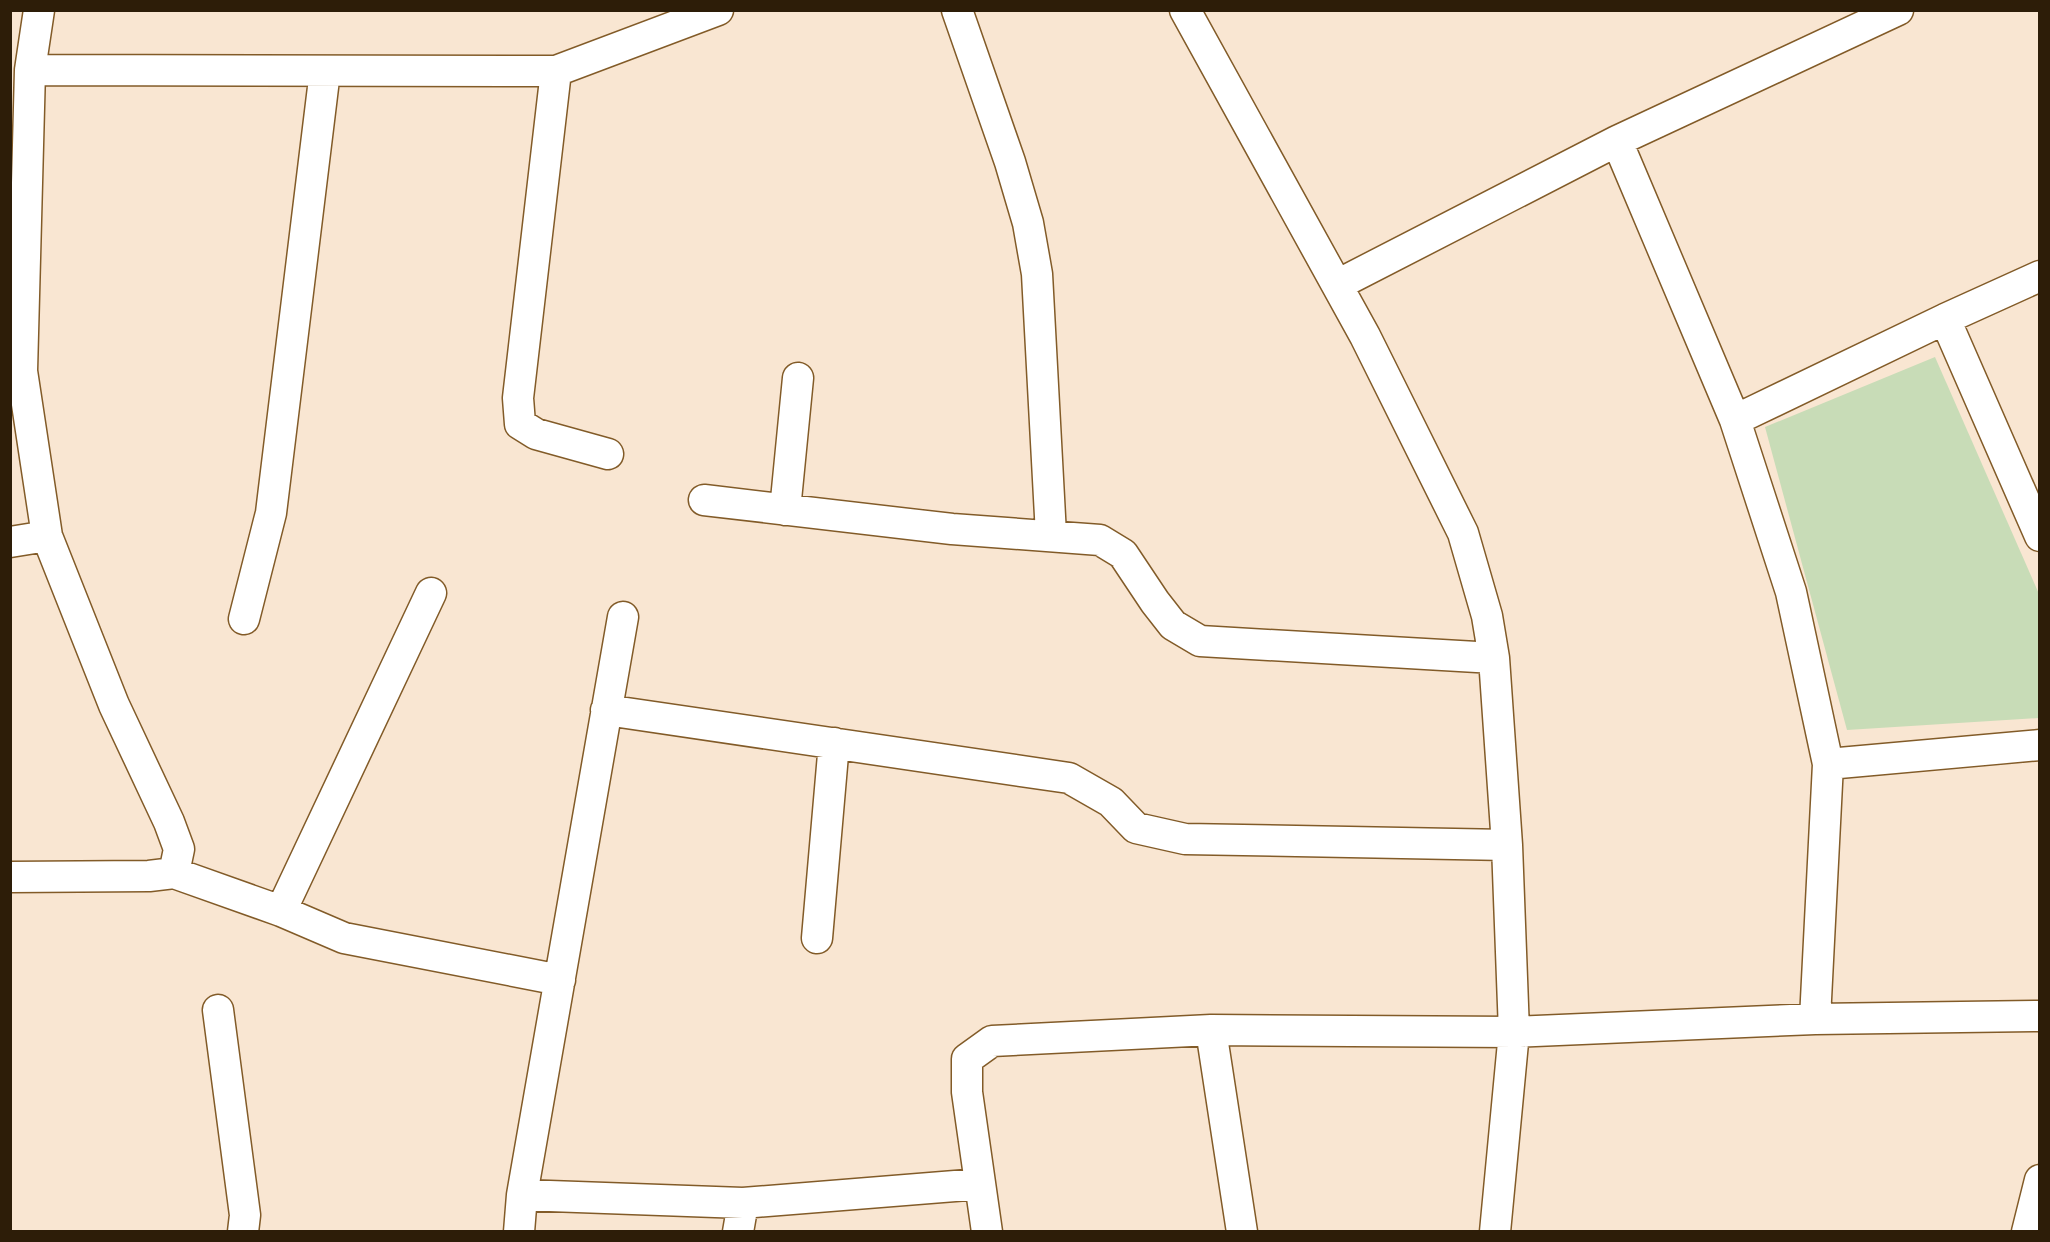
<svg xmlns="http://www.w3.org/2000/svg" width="2050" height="1242" font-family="'Fira Sans',sans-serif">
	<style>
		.green { fill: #c8dcb7 }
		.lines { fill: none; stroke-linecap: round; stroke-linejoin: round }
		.minor-casing { stroke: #825b28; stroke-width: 33 }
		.minor { stroke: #fff; stroke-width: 30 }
	</style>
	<rect width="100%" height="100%" fill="#f9e6d2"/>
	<!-- green -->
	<path class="green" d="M1935,357L2039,594V718L1847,730L1765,427Z"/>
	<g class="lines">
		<defs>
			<path id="minor" d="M957,10L1010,162L1028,223L1037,274L1051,535
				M1185,10L1365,336L1463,533L1487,616L1494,658L1507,845L1514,1032L1495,1232
				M30,70L556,71L718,10
				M556,71L518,398L520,424L536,434L608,454
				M1617,141L1735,420L1791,592L1828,764L1815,1019
				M1337,285L1617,141L1898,10
				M1945,319L2040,536
				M1735,420L1945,319L2040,276
				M704,500L952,529L1100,540L1123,554L1155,602L1173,625L1200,641L1494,658
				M785,510L798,378
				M10,542L47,536
				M244,619L271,513L325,71
				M606,710L1069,778L1111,802L1136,828L1185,839L1507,845
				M1828,764L2040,745
				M174,873L281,911L344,938L560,980
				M10,877L149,876L174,873L179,849L169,822L114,705L47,536L22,371L30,70L39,10
				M281,911L431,593
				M817,938L834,743
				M218,1010L245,1215L243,1232
				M1211,1030L1242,1232
				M522,1195L743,1203L980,1184
				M519,1232L522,1195L623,617
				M738,1232L743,1203
				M987,1232L967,1092V1059L992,1041L1211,1030L1514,1032L1815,1019L2040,1016
				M2027,1232L2040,1180"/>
		</defs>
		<!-- minor casing -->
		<use href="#minor" class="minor-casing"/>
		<!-- minor -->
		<use href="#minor" class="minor"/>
	</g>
	<!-- border -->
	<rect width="2050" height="1242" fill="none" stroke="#2d1d08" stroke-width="24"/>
</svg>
